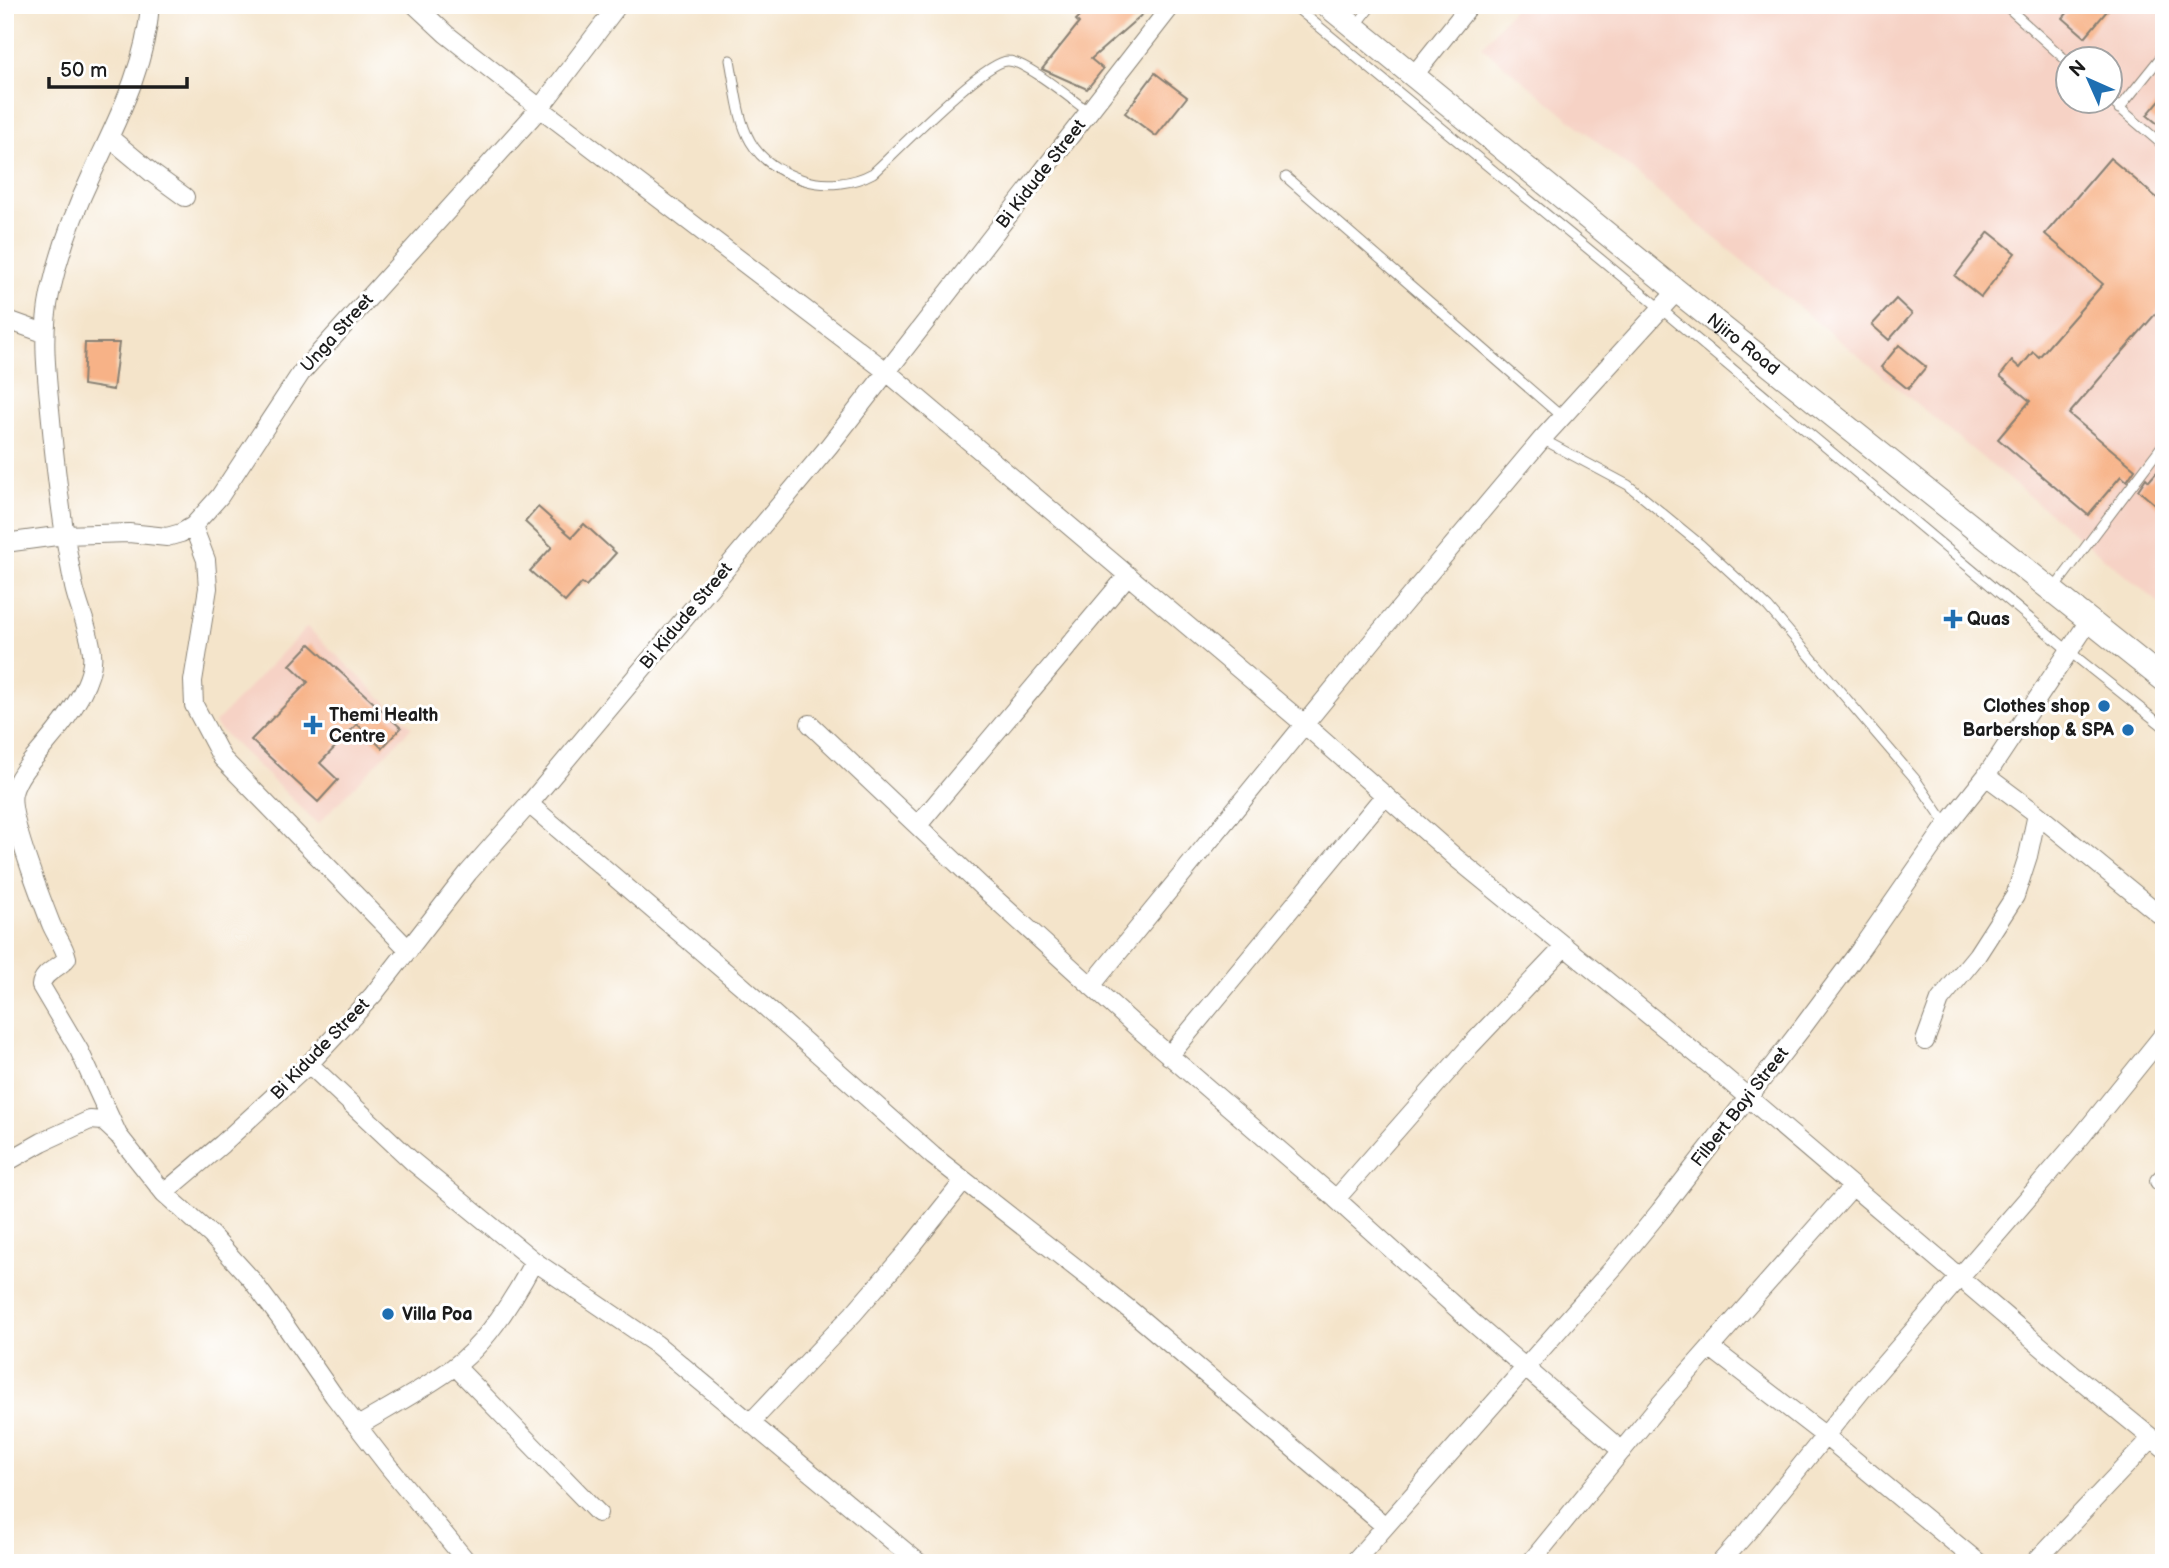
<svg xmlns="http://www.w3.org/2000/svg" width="2169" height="1568" font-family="'Balsamiq Sans',sans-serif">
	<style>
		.built { fill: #f6d2c5; fill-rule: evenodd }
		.building { fill: #f7b287 }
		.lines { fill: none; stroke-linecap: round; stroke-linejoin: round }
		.service-casing { stroke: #888073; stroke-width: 11 }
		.minor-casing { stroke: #888073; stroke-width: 20 }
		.tertiary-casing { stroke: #888073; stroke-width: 25 }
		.service { stroke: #fff; stroke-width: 9 }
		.minor { stroke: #fff; stroke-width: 18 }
		.tertiary { stroke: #fff; stroke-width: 23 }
		.poi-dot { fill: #1f6fb2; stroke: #fff; stroke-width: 2.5 }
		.labels { text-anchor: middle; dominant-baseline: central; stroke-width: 6; stroke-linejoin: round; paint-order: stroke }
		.street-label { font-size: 18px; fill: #1c1c1c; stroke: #fff }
		.poi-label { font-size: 18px; font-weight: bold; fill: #1c1c1c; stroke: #fff; text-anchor: start }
	</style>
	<rect width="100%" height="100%" fill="#fff"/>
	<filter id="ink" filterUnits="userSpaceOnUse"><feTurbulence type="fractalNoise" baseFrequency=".0143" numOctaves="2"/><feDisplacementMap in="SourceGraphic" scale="14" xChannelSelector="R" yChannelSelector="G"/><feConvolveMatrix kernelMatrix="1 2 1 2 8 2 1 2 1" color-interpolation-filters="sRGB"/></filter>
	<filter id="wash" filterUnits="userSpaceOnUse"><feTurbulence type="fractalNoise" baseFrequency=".00686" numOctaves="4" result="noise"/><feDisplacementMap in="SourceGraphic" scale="28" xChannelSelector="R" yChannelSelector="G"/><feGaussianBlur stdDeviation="1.57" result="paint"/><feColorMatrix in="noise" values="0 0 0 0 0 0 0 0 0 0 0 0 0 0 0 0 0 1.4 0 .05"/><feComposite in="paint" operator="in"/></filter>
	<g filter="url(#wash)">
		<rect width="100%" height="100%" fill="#f4e4ca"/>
		<!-- built -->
		<path class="built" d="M1516,5H2164V607L1482,47ZM2068,60H2110V102H2068Z
			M307,627L412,727L318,824L214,724Z"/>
		<g id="blocks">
			<!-- building -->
			<path class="building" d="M1092,5H1153L1091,59L1103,69L1087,89L1042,69L1079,23L1076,20Z
				M2074,5H2112L2085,37L2063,18Z
				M1155,73L1187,97L1156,136L1125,113Z
				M2164,95V129L2147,115Z
				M2110,158L2164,204V304L2069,414L2135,469L2127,481L2121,476L2088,515L1998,439L2030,401L2000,376L2012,361L2020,368L2033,352L2039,357L2103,284L2045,234Z
				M1989,232L2015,253L1981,297L1955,276Z
				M1896,299L1912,314L1889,340L1872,325Z
				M85,343H119L113,390L83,385Z
				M1899,345L1926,367L1908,389L1881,367Z
				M2164,464V512L2138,490L2146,478L2149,481Z
				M538,507L572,537L584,524L616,553L586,586L582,583L565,602L530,571L552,547L525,522Z
				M310,644L401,728L382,748L357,724L320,763L338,780L318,802L251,740L308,682L290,665Z"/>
		</g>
	</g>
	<g filter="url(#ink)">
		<use href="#blocks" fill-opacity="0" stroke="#888073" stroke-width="2"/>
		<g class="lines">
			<defs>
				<path id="service" d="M1293,5L1661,309L2070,652L2164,727
					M2005,5L2068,62
					M1356,26L1372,5
					M730,60C741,119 739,159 804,180C826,187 853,184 873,173C894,154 985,60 1008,61C1026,61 1072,100 1089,112
					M2110,100L2164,146
					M2119,109L2164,53
					M1286,177L1562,417
					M1542,439L1628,485L1701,545L1768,607L1916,780L1947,825
					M2053,590L2164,443"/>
				<path id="minor" d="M415,5L446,34L540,108L886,371L1304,724L1456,858L1710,1065L2072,1373L2164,1448
					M1414,75L1470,5
					M110,138L152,173L185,197
					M5,319L44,333
					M193,526L206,560L208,588L193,681L194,705L222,758L409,950
					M5,543L64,535L129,533L167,537L181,533L193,526L220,496L301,373L540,108L618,5
					M810,724L981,886L1141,1031L1336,1199L1471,1321L1622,1451
					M1986,776L2037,814L2164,918
					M529,804L742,986L933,1156L1130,1310L1385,1526
					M918,825L1128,575
					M1091,986L1379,633L1542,439L1677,291
					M1925,1041L1940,1000L1977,955L2015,896L2028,856L2037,814
					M1169,1056L1385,795
					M309,1064L412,1161L534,1261L656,1344L919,1563
					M118,1135L79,1050L41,986C42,972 60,968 67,958C64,945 56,936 51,924C42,901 8,815 13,793C18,774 33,760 45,745C63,724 96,682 92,653C90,631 79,609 74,587C63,531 56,476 51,420C47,377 41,336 50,294C59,253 74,212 92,174C117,120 146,66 150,5
					M5,1163L42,1142L90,1120L103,1121L118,1135L164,1193L211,1235L251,1279L280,1318L334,1396L389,1467L468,1563
					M2159,1181L2164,1176
					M164,1193L222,1144L309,1064L373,995L468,873L529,804L829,446L1172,5
					M1336,1199L1471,1045L1565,946
					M1711,1348L1824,1435L1979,1563
					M455,1366L598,1513
					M751,1422L853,1314L911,1247L963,1182
					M358,1426C390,1407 424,1389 454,1367C487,1343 515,1297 534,1261
					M1353,1563L1615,1266L1660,1211L1802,1028L1860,950L1947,825L1986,776L2089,621
					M1530,1563L1655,1410L1852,1187
					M1720,1563L1750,1529L1862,1390L2080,1138L2164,1034
					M2034,1563L2152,1438"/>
				<g id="tertiary">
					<path id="s1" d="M1327,5L1677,291L2164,680"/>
				</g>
			</defs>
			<!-- service casing -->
			<use href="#service" class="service-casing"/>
			<!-- minor casing -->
			<use href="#minor" class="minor-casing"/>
			<!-- tertiary casing -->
			<use href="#tertiary" class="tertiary-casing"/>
			<!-- service -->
			<use href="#service" class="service"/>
			<!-- minor -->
			<use href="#minor" class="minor"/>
			<!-- tertiary -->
			<use href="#tertiary" class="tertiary"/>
		</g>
	</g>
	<!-- markers -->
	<g class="poi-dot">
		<path d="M1949.5 608.5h7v7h7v7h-7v7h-7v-7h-7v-7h7z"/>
		<circle cx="2104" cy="706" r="7"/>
		<path d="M309.5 714.5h7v7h7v7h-7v7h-7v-7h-7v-7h7z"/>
		<circle cx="2128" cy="730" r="7"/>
		<circle cx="388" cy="1314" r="7"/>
	</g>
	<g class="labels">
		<!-- street labels -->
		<g class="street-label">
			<text transform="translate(1041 174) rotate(-52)">Bi Kidude Street</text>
			<text transform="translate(337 333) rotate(-48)">Unga Street</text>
			<text stroke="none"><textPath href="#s1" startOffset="537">Njiro Road</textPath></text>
			<text transform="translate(686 616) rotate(-50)">Bi Kidude Street</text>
			<text transform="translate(320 1049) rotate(-46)">Bi Kidude Street</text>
			<text transform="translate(1740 1107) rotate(-52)">Filbert Bayi Street</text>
		</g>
		<!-- poi labels -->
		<g class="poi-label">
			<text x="1967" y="619">Quas</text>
			<text x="2090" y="706" text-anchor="end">Clothes shop</text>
			<text x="329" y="715">Themi Health<tspan x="329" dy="21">Centre</tspan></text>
			<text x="2114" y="730" text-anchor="end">Barbershop &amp; SPA</text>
			<text x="402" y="1314">Villa Poa</text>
		</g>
	</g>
	<!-- margin -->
	<rect width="2169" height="1568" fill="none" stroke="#fff" stroke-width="28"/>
	<!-- north arrow -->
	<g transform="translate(2089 80) rotate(315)"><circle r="33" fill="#ffffff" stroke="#a4a4a4" stroke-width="2"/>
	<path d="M0-5L12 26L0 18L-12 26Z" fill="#1f6fb2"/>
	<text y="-10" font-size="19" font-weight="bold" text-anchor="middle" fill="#1c1c1c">N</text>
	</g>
	<!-- scale -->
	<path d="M49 77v10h138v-10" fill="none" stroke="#1c1c1c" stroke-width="3.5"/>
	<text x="60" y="77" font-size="21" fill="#1c1c1c" stroke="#ffffff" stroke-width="5" paint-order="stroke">50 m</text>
</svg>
